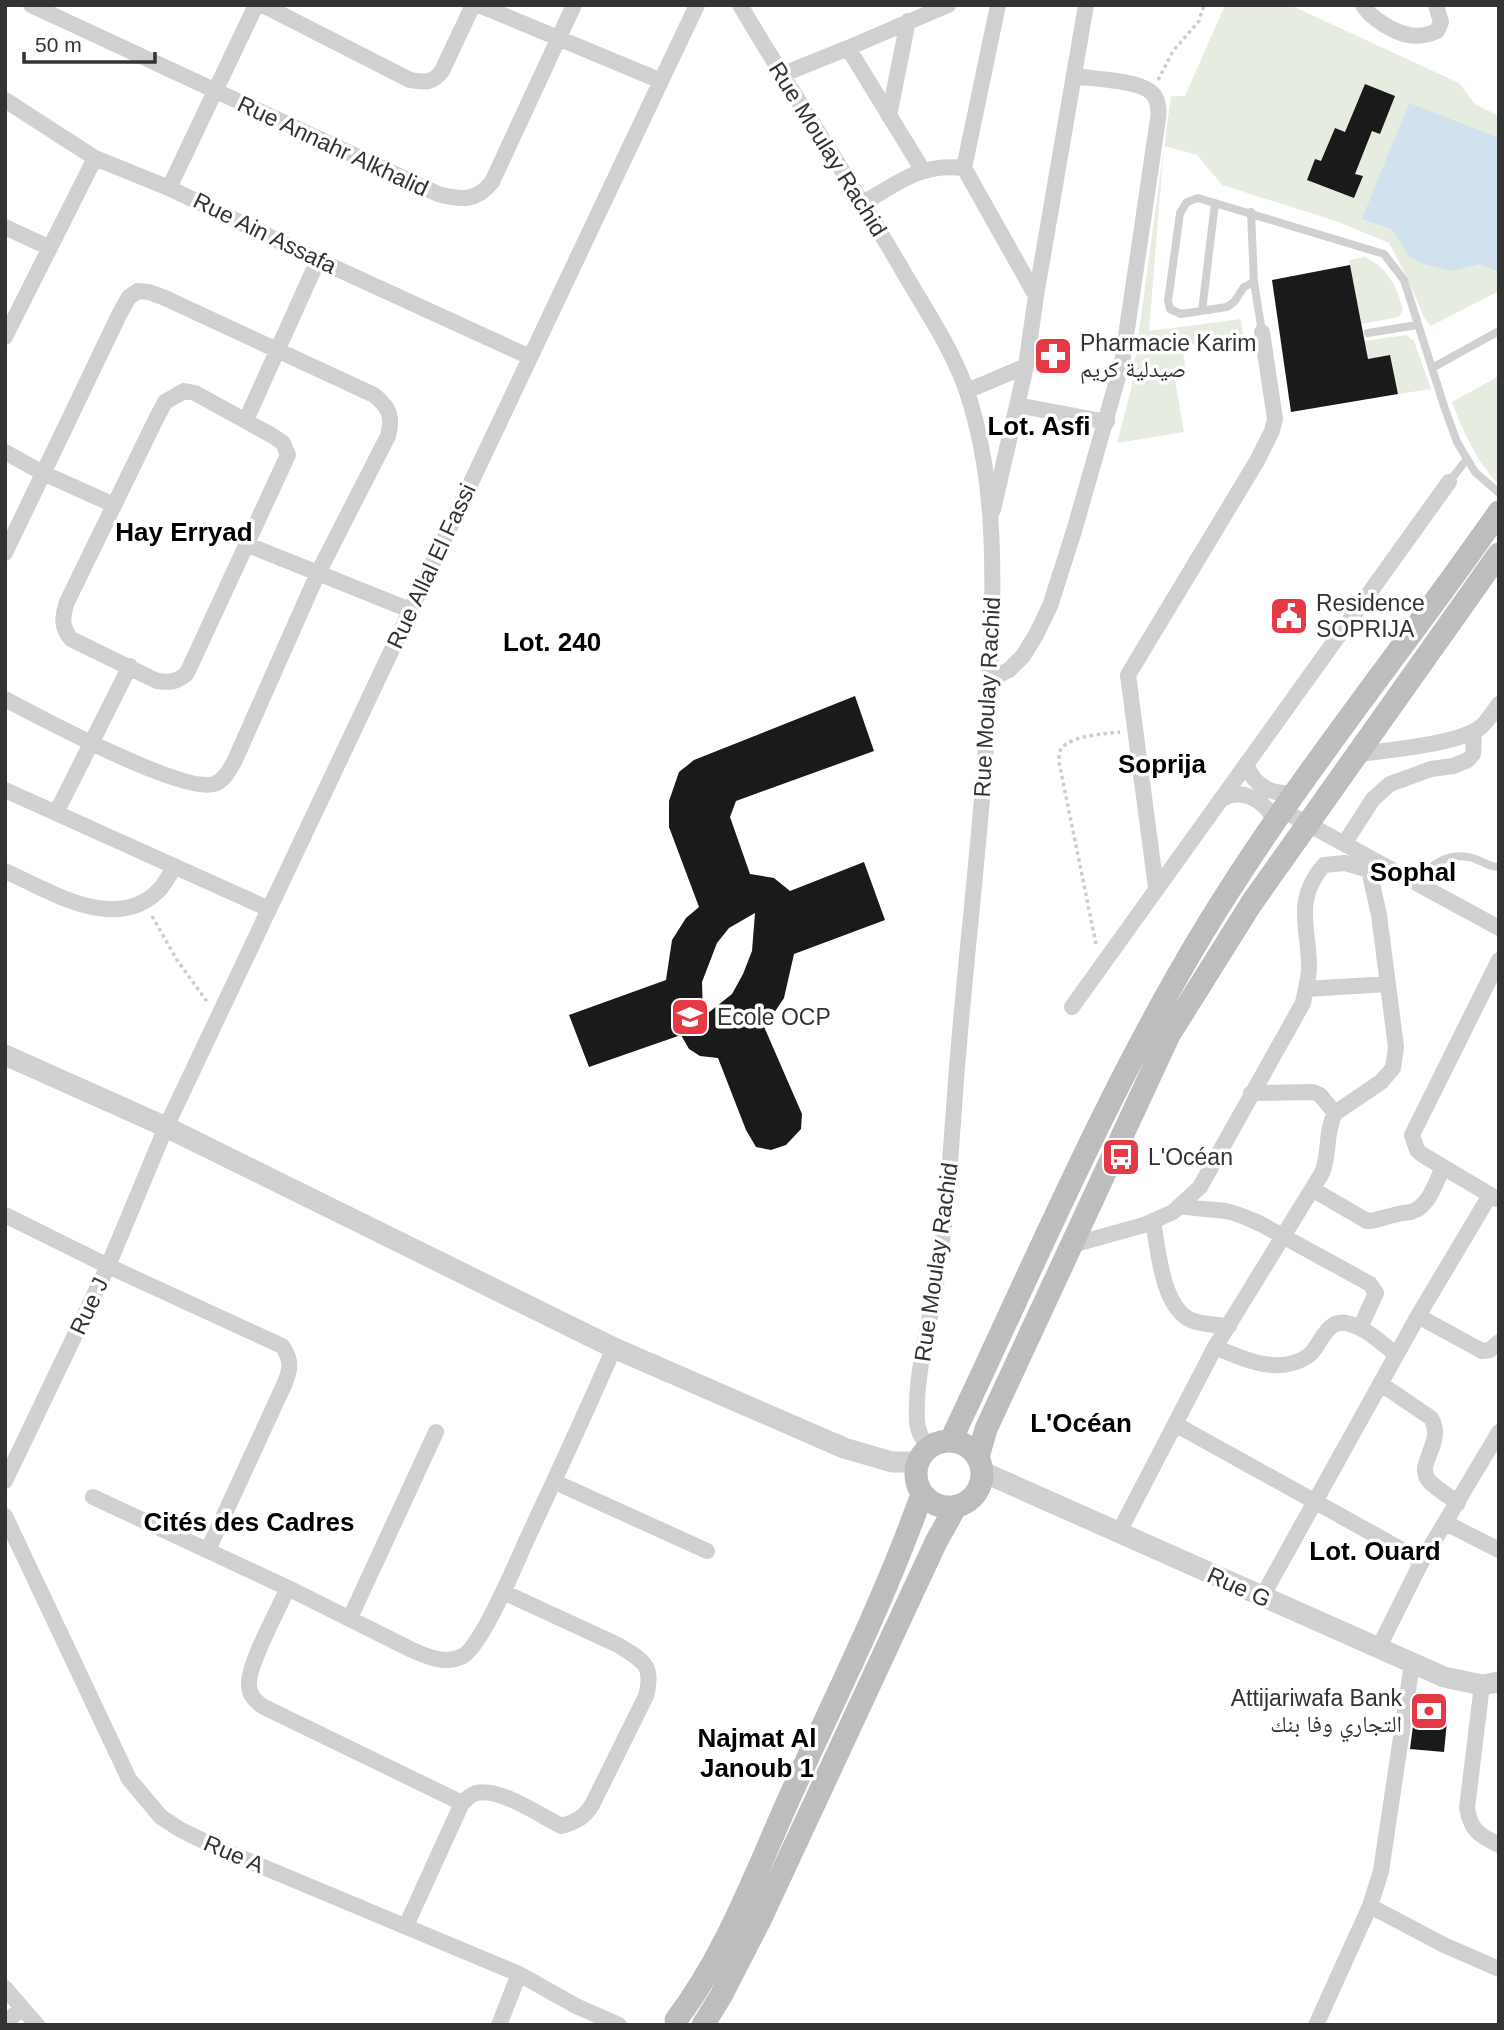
<svg xmlns="http://www.w3.org/2000/svg" width="1504" height="2030" font-family="Helvetica,'Noto Naskh Arabic',sans-serif">
	<style>
		.green { fill: #e6ecdf }
		.water { fill: #cfe2ee }
		.building { fill: #1a1a1a; fill-rule: evenodd }
		.lines { fill: none; stroke-linecap: round; stroke-linejoin: round }
		.path { stroke: #cdcdcd; stroke-width: 3.5; stroke-dasharray: 3.5 3.5; stroke-linecap: butt }
		.service { stroke: #d0d0d0; stroke-width: 8 }
		.minor { stroke: #d0d0d0; stroke-width: 16 }
		.tertiary { stroke: #d0d0d0; stroke-width: 21 }
		.secondary { stroke: #bdbdbd; stroke-width: 23 }
		.labels { text-anchor: middle; dominant-baseline: central; stroke-width: 7; stroke-linejoin: round; paint-order: stroke }
		.street-label { font-size: 23px; fill: #333; stroke: #fff }
		.poi-label { font-size: 23px; fill: #333; stroke: #fff; text-anchor: start }
		.quarter-label { font-size: 26px; font-weight: bold; fill: #000; stroke: #fff }
	</style>
	<rect width="100%" height="100%" fill="#fff"/>
	<!-- green -->
	<path class="green" d="M1225,5H1290L1459,83L1475,104L1499,116V291L1431,326L1425,319L1406,275L1389,243L1336,221L1222,185L1197,155L1164,146L1149,331L1241,319L1243,335L1182,346L1187,378L1175,380L1184,432L1117,443L1131,390L1171,96H1185Z
		M1365,257C1388,268 1396,285 1403,309L1399,317L1361,324L1349,260Z
		M1406,335L1414,341L1431,389L1398,394L1390,356L1368,359L1364,341Z
		M1499,376V477L1496,482C1475,458 1463,431 1452,402Z"/>
	<!-- water -->
	<path class="water" d="M1409,103L1499,138V272L1480,264L1451,271L1421,263L1410,257L1392,229L1362,219Z"/>
	<!-- building -->
	<path class="building" d="M1365,84L1395,96L1380,134L1372,131L1355,174L1363,176L1354,198L1307,180L1315,159L1321,161L1335,128L1345,132Z
		M1350,265L1368,359L1390,355L1398,394L1291,412L1272,280Z
		M855,696L874,751L736,801L730,817L750,874L774,878L790,891L864,862L885,920L794,954L784,998L772,1016L762,1022L802,1114L801,1129L786,1145L771,1150L756,1147L746,1130L718,1058L700,1056L689,1049L681,1035L589,1067L569,1015L666,980L672,940L686,918L699,907L669,827V801L679,772L694,760ZM755,913L752,951L743,974L732,994L703,1017L702,982L717,943L729,928Z
		M1414,1718L1447,1721L1444,1752L1410,1749Z"/>
	<g class="lines">
		<!-- path -->
		<path class="path" d="M1158,80L1173,51L1199,21L1204,5
			M152,916L177,960L208,1003
			M1096,944L1059,762C1059,758 1059,754 1060,751C1068,735 1105,734 1120,732"/>
		<!-- service -->
		<path class="service" d="M1251,212L1254,282L1262,332
			M1254,282L1244,287L1234,302L1227,307L1181,314L1170,309L1168,301L1180,213L1187,202L1198,198L1384,254L1404,280L1445,409L1457,442L1475,472L1499,493
			M1202,311L1215,203
			M1368,333L1417,325
			M1432,368L1499,331
			M1449,482L1467,459
			M1416,883C1431,865 1447,851 1473,858C1482,861 1489,867 1499,867"/>
		<!-- minor -->
		<path class="minor" d="M31,5L438,194C461,200 476,202 492,182L574,5
			M263,5L410,80C425,83 433,83 442,71L473,5
			M479,5L661,81
			M740,5C793,95 851,181 903,271C925,309 953,350 967,392C995,476 994,568 991,655C986,797 967,938 956,1080C951,1148 947,1217 936,1284C929,1328 915,1375 917,1419C917,1431 922,1438 928,1447
			M1363,5C1370,18 1395,33 1409,35C1419,37 1428,35 1437,31L1441,22L1436,5
			M781,75L848,48
			M5,100L95,158L169,188L318,260L530,357
			M889,116L908,21
			M964,168L998,5
			M922,169L848,48L948,5
			M169,188L256,5
			M863,203C900,182 920,163 964,168L1036,296
			M5,227L50,248
			M5,337L95,158
			M184,391L195,393L273,436L283,443L288,455L187,673C177,682 170,683 157,681L71,639C61,627 62,617 67,602L157,417L165,402Z
			M967,391L1026,366
			M1017,405L1107,422
			M246,420L318,260
			M5,452L43,473L114,505
			M993,510L1026,366L1036,296L1086,5
			M248,545L410,610
			M5,553L119,315L129,297L138,291L149,292L165,298L374,395C390,408 393,417 388,436L318,573L235,760C230,769 225,780 214,784C183,794 39,717 5,699
			M990,679L1009,670L1023,656L1036,635L1050,606L1074,531L1122,363L1158,119C1159,109 1159,99 1151,92C1137,80 1093,79 1074,76
			M1359,754C1388,750 1462,744 1482,726C1488,720 1494,711 1499,704
			M1246,764C1254,786 1272,796 1295,792
			M5,790L269,909
			M1220,800C1242,786 1266,801 1275,822
			M1282,810L1499,928
			M56,813L130,666
			M1344,844L1373,799L1390,784L1431,769L1453,766L1468,760L1473,754L1474,731
			M5,871C50,891 117,935 160,889C166,882 170,874 175,866
			M1156,888L1128,675L1257,461L1272,431L1275,419L1262,332
			M1306,989L1388,984
			M1072,1007L1449,482
			M1251,1093L1313,1092L1320,1095L1335,1113
			M1312,1189L1367,1221C1377,1221 1384,1217 1394,1215C1400,1213 1405,1213 1411,1212C1429,1207 1436,1182 1443,1167
			M1497,1199L1423,1155L1417,1150L1412,1135L1499,960
			M1179,1206C1195,1209 1210,1209 1226,1211C1237,1213 1249,1219 1259,1223L1370,1284L1376,1293L1360,1328
			M5,1215L108,1266L282,1346C292,1360 291,1369 284,1385L208,1550
			M1153,1221C1158,1249 1162,1307 1191,1320C1203,1325 1217,1325 1229,1326
			M1072,1245L1144,1225L1173,1212L1200,1187L1303,1003C1305,992 1308,981 1309,970C1310,930 1292,901 1324,865L1345,863L1369,870
			M1418,1316L1482,1351L1490,1350L1499,1342
			M1215,1347C1243,1359 1279,1376 1308,1356C1321,1347 1325,1319 1346,1323C1364,1326 1382,1344 1396,1354
			M1381,1384L1431,1418C1446,1443 1413,1465 1430,1482C1438,1490 1449,1496 1458,1503
			M1175,1424L1422,1561
			M5,1481L108,1266L166,1127L697,5
			M555,1482L707,1551
			M93,1497L288,1588L412,1650C428,1657 445,1665 463,1656C483,1644 516,1563 527,1539C557,1475 586,1412 614,1348
			M5,1516L129,1779L161,1817L181,1830L218,1848L519,1974L576,2006L619,2025
			M1446,1523L1499,1550
			M1118,1534L1215,1347L1322,1173C1330,1154 1325,1132 1335,1113L1381,1082L1393,1068L1396,1047L1379,915L1369,870L1364,855
			M288,1588C279,1608 247,1666 249,1685C249,1695 256,1702 264,1707L462,1803
			M1262,1597L1418,1316L1490,1195
			M350,1618L436,1432
			M1379,1647L1422,1561L1499,1432
			M1482,1685L1467,1808C1471,1831 1479,1835 1499,1845
			M1370,1906L1444,1945L1499,1969
			M406,1926L462,1803C467,1799 470,1795 476,1793C499,1787 540,1815 561,1826C575,1822 584,1818 592,1805L646,1696C654,1665 644,1661 618,1645L503,1592
			M5,1988L37,2025
			M5,2023L22,2008
			M499,2025L519,1974
			M1316,2025L1370,1906L1381,1871L1412,1664"/>
		<!-- tertiary -->
		<path class="tertiary" d="M5,1055L166,1127L614,1348L844,1448L892,1462H917
			M983,1472L1444,1677L1482,1685L1499,1682"/>
		<!-- secondary -->
		<path class="secondary" d="M951,1440C1032,1270 1105,1095 1202,934C1291,786 1401,653 1499,512
			M916 1474a33 33 0 1 1 66 0a33 33 0 1 1-66 0Z
			M978,1457L986,1429L1169,1035L1251,904L1499,554
			M676,2020C727,1953 757,1869 792,1792C837,1694 886,1596 922,1494
			M703,2025L721,1996L761,1918L936,1542L956,1506"/>
	</g>
	<!-- icons -->
	<defs>
		<symbol id="pharmacy-square" viewBox="-11 -11 22 22"><rect x="-9" y="-9" width="18" height="18" rx="4" fill="#e63946" stroke="#fff"/><path d="M-2-6h4v4h4v4h-4v4h-4v-4h-4v-4h4Z" fill="#fff"/></symbol>
		<symbol id="civic-square" viewBox="-11 -11 22 22"><rect x="-9" y="-9" width="18" height="18" rx="4" fill="#e63946" stroke="#fff"/><path d="M-.6-6.5H3V-4.5H.6V-3L4-1V1h2V6H-6V1h2V-1L-.6-3ZM-1.2 2.5V6h2.4V2.5Z" fill="#fff"/></symbol>
		<symbol id="school-square" viewBox="-11 -11 22 22"><rect x="-9" y="-9" width="18" height="18" rx="4" fill="#e63946" stroke="#fff"/><path d="M0-5L7-2L0 1L-7-2ZM-4 1L0 2.5L4 1V4Q0 6-4 4Z" fill="#fff"/></symbol>
		<symbol id="bus-square" viewBox="-11 -11 22 22"><rect x="-9" y="-9" width="18" height="18" rx="4" fill="#e63946" stroke="#fff"/><path d="M-5-6H5V4H4V6H2V4H-2V6H-4V4H-5ZM-3.5-4V0h7V-4ZM-3.5 1.2v1.5H-2V1.2ZM2 1.2v1.5H3.5V1.2Z" fill="#fff"/></symbol>
		<symbol id="bank-square" viewBox="-11 -11 22 22"><rect x="-9" y="-9" width="18" height="18" rx="4" fill="#e63946" stroke="#fff"/><path d="M-6-4H6V4H-6ZM0-2.3a2.3 2.3 0 1 0 0 4.6a2.3 2.3 0 1 0 0-4.6Z" fill="#fff"/></symbol>
	</defs>
	<g fill-rule="evenodd">
		<use href="#pharmacy-square" x="1031" y="334" width="44" height="44"/>
		<use href="#civic-square" x="1267" y="594" width="44" height="44"/>
		<use href="#school-square" x="668" y="995" width="44" height="44"/>
		<use href="#bus-square" x="1099" y="1135" width="44" height="44"/>
		<use href="#bank-square" x="1407" y="1689" width="44" height="44"/>
	</g>
	<g class="labels">
		<!-- street labels -->
		<g class="street-label">
			<text transform="translate(333 146) rotate(25)">Rue Annahr Alkhalid</text>
			<text transform="translate(828 149) rotate(58)">Rue Moulay Rachid</text>
			<text transform="translate(265 233) rotate(26)">Rue Ain Assafa</text>
			<text transform="translate(431 566) rotate(-65)">Rue Allal El Fassi</text>
			<text transform="translate(987 697) rotate(-87)">Rue Moulay Rachid</text>
			<text transform="translate(936 1262) rotate(-82)">Rue Moulay Rachid</text>
			<text transform="translate(89 1306) rotate(-65)">Rue J</text>
			<text transform="translate(1239 1587) rotate(24)">Rue G</text>
			<text transform="translate(234 1854) rotate(23)">Rue A</text>
		</g>
		<!-- poi labels -->
		<g class="poi-label">
			<text x="1080" y="343">Pharmacie Karim<tspan x="1080" dy="26">صيدلية كريم</tspan></text>
			<text x="1316" y="603">Residence<tspan x="1316" dy="26">SOPRIJA</tspan></text>
			<text x="717" y="1017">Ecole OCP</text>
			<text x="1148" y="1157">L'Océan</text>
			<text x="1402" y="1698" text-anchor="end">Attijariwafa Bank<tspan x="1402" dy="26">التجاري وفا بنك</tspan></text>
		</g>
		<!-- quarter labels -->
		<g class="quarter-label">
			<text x="1039" y="426">Lot. Asfi</text>
			<text x="184" y="532">Hay Erryad</text>
			<text x="552" y="642">Lot. 240</text>
			<text x="1162" y="764">Soprija</text>
			<text x="1413" y="872">Sophal</text>
			<text x="1081" y="1423">L'Océan</text>
			<text x="249" y="1522">Cités des Cadres</text>
			<text x="1375" y="1551">Lot. Ouard</text>
			<text x="757" y="1738">Najmat Al<tspan x="757" dy="30">Janoub 1</tspan></text>
		</g>
	</g>
	<!-- border -->
	<rect width="1504" height="2030" fill="none" stroke="#333333" stroke-width="14"/>
	<!-- scale -->
	<path d="M24 52v10h131v-10" fill="none" stroke="#333333" stroke-width="3.5"/>
	<text x="35" y="52" font-size="21" fill="#333333" stroke="#ffffff" stroke-width="5" paint-order="stroke">50 m</text>
</svg>
